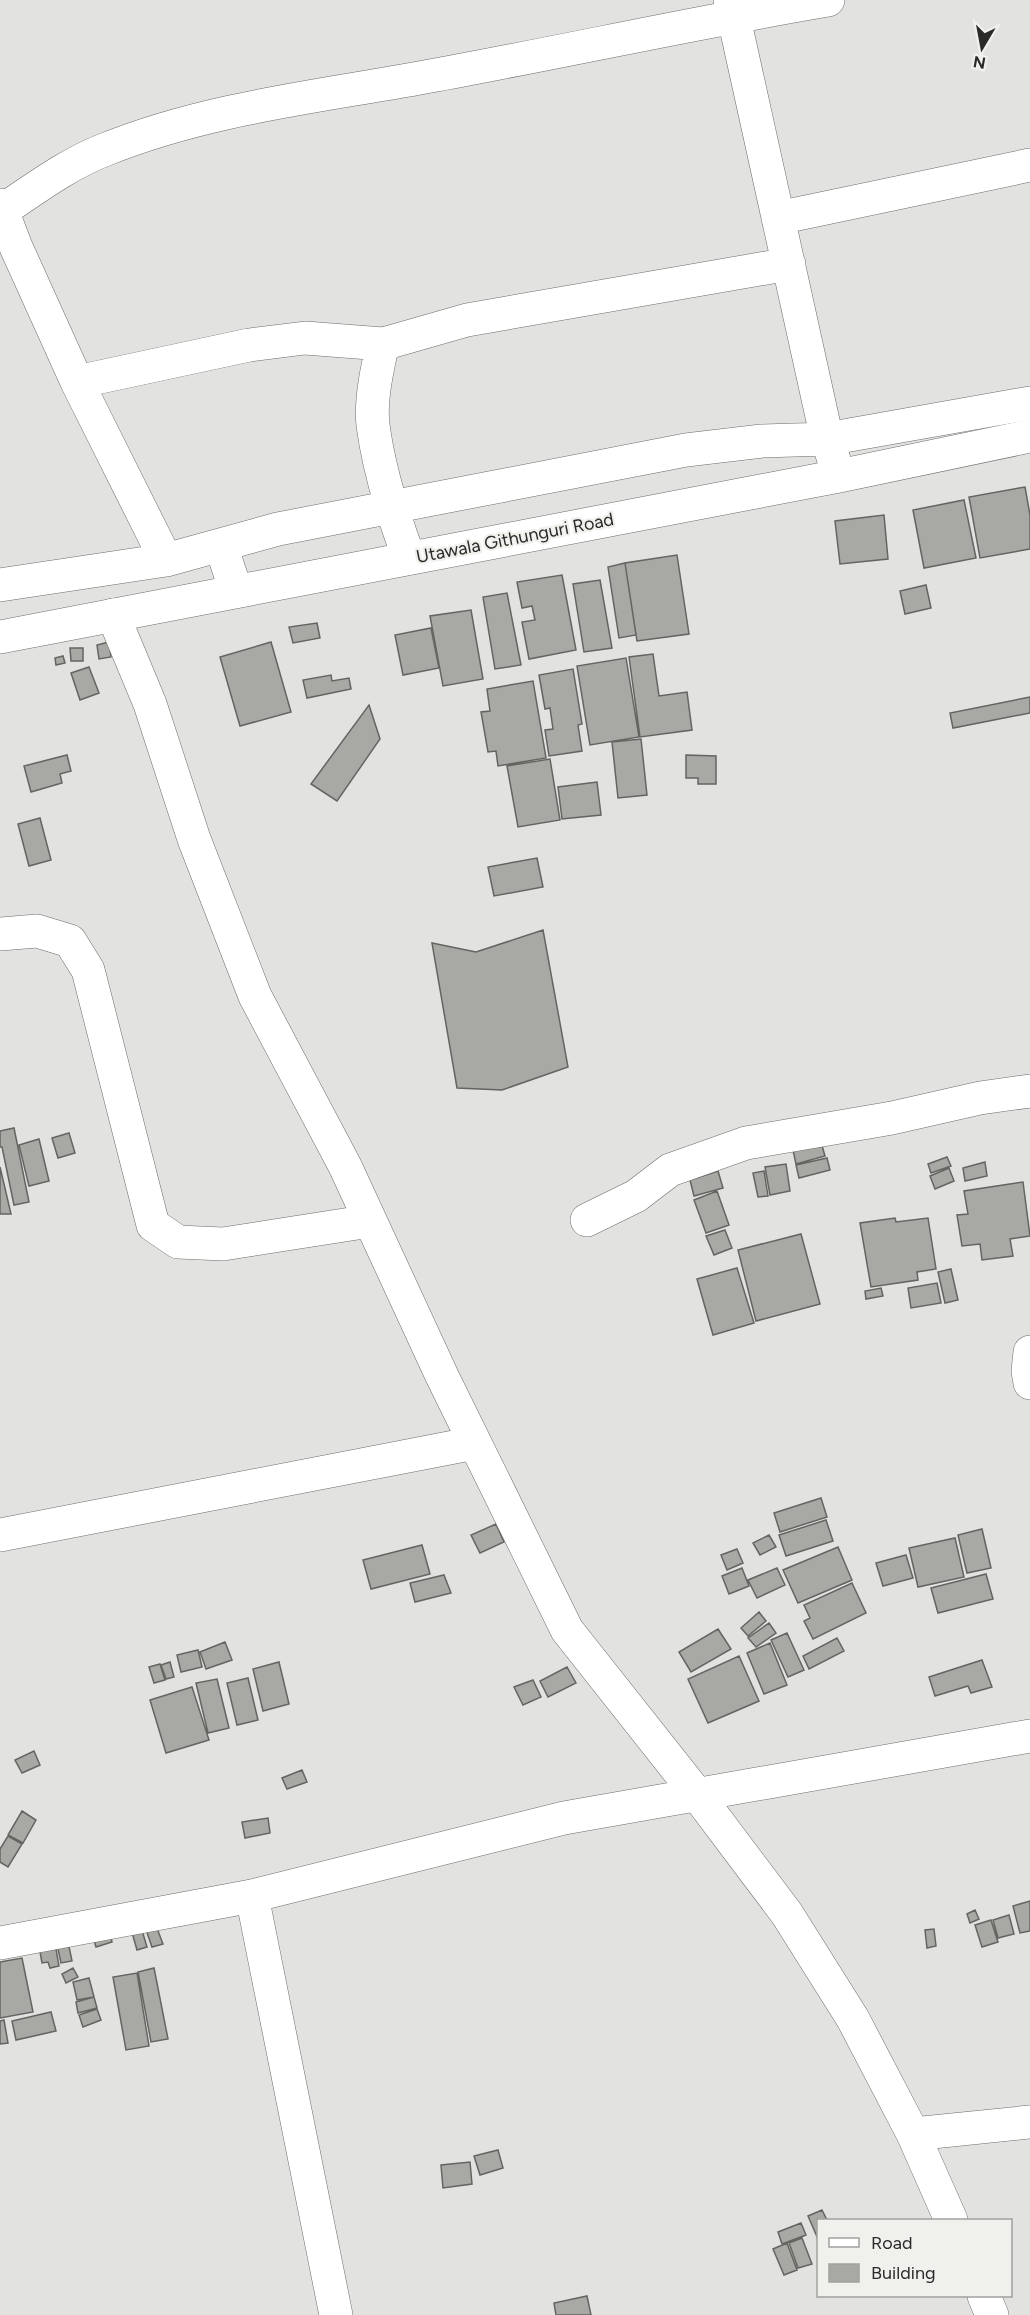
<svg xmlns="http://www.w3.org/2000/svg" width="1030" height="2315" font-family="Figtree,sans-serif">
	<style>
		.building { fill: #a8a8a5; stroke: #646461; stroke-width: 1.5 }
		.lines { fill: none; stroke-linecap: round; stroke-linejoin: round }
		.street-casing { stroke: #6c6c69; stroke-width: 34 }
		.secondary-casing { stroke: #6c6c69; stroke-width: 34 }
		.street { stroke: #fff; stroke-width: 33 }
		.secondary { stroke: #fff; stroke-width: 33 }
		.labels { text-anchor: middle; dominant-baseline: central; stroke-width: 4.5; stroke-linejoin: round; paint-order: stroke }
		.street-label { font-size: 18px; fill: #2a2a29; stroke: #f0f0ed }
	</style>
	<rect width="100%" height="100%" fill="#e2e3e0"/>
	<!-- building -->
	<path class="building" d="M1025,487L1030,515V549L980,558L969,497Z
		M964,500L976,558L924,568L913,510Z
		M884,515L888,559L840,564L835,521Z
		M677,555L689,634L637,641L625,563Z
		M625,563L636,635L619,638L608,567Z
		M562,575L576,650L529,659L522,622L535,620L532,606L522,608L517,582Z
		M600,580L612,648L584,652L573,584Z
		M926,585L931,608L905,614L900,591Z
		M507,593L521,665L495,669L483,597Z
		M471,610L483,679L443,686L430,616Z
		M317,623L320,638L293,643L289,627Z
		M431,628L439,668L403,675L395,635Z
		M109,642L111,657L99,659L97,645Z
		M271,642L291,712L240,726L220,657Z
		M70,648H83V661H71Z
		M653,654L659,696L687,692L692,730L640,737L629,657Z
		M63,656L65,663L56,665L55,658Z
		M626,658L639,737L590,745L577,666Z
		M89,667L99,693L80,700L71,673Z
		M573,669L582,724L578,725L582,751L549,756L545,730L553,729L550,708L545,709L539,675Z
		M331,675L332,681L349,678L351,689L307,698L303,680Z
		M533,681L546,758L498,766L496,751L488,752L481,712L490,711L487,689Z
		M1030,697V713L953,728L950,713Z
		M369,705L380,739L337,801L311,784Z
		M641,739L647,795L618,798L612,742Z
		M67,755L71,771L60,774L62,783L31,792L24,766Z
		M686,755L716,756V784H698V778H686Z
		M550,759L560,820L518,827L507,766Z
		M597,782L601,815L562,819L558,787Z
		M40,818L51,860L29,866L18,824Z
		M537,858L543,887L494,896L488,867Z
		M543,930L568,1067L502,1090L457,1088L432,943L476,952Z
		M14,1128L29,1202L14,1205L2,1147H0V1131Z
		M69,1133L75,1153L58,1158L52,1138Z
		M39,1139L49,1181L29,1186L19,1145Z
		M821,1142L825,1156L796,1164L793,1150Z
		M947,1157L951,1166L931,1173L928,1164Z
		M827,1158L830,1170L799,1178L796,1165Z
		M985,1162L987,1176L965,1181L963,1168Z
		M786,1164L790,1191L770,1195L765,1167Z
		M0,1167L11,1214H0Z
		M949,1168L954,1181L935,1189L930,1176Z
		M718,1171L723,1188L694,1196L690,1180Z
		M764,1171L768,1196L758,1197L753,1173Z
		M1023,1182L1030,1236L1010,1239L1013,1256L982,1260L980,1244L962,1246L957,1215L968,1214L964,1191Z
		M717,1191L729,1225L706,1233L694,1200Z
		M895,1218L896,1222L928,1218L936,1269L917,1272L918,1280L871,1287L860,1223Z
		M725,1230L732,1248L714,1255L706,1236Z
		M801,1234L820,1304L756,1321L738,1250Z
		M737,1268L754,1323L713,1335L697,1279Z
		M951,1269L958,1300L945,1303L938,1272Z
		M937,1283L941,1303L911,1308L908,1288Z
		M881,1288L883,1296L866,1299L865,1291Z
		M821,1498L827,1517L780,1532L774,1513Z
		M826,1520L833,1541L786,1556L779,1535Z
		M496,1524L504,1542L480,1553L471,1535Z
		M982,1529L991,1568L967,1573L958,1535Z
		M769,1535L776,1547L760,1555L753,1543Z
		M955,1538L964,1577L918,1587L909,1548Z
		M422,1545L430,1574L371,1589L363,1560Z
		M838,1547L852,1580L798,1603L783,1570Z
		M737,1549L743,1563L727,1570L721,1555Z
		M906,1555L913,1578L883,1586L876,1563Z
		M742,1568L749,1586L729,1594L722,1576Z
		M777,1568L785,1585L757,1598L748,1580Z
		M986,1574L993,1599L938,1613L931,1588Z
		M444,1575L451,1593L415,1602L410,1583Z
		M852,1583L866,1613L813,1639L804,1621L810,1618L804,1605Z
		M759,1612L766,1621L748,1636L741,1628Z
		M769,1623L776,1633L756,1647L748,1638Z
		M718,1629L731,1649L691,1672L679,1652Z
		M787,1633L804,1670L788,1677L771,1640Z
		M837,1638L844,1651L809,1669L803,1656Z
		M225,1642L232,1660L206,1669L200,1652Z
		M770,1643L787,1685L764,1694L747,1653Z
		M198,1650L202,1667L181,1672L177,1655Z
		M739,1656L759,1701L708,1723L688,1679Z
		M982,1660L992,1687L971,1693L968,1686L935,1696L929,1677Z
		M170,1662L174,1677L166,1679L161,1665Z
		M279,1662L289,1704L263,1711L253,1669Z
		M160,1664L165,1680L154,1683L149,1667Z
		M567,1667L576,1683L548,1697L540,1681Z
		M248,1678L258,1720L237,1725L227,1683Z
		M217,1679L229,1728L208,1733L196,1683Z
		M533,1680L541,1697L523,1705L514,1687Z
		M192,1687L209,1740L166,1753L150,1700Z
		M34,1751L40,1765L22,1773L15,1760Z
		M302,1770L307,1782L287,1789L282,1778Z
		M22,1811L36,1820L23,1843L8,1835Z
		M268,1818L270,1833L245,1838L242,1822Z
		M8,1836L22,1844L8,1867L0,1862V1849Z
		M1030,1901V1931L1020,1933L1013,1906Z
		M975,1910L979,1919L970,1923L967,1914Z
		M1009,1915L1014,1934L998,1938L993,1920Z
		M991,1920L998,1942L982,1947L975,1925Z
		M155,1923L163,1944L152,1947L145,1927Z
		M141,1927L147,1947L137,1950L131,1929Z
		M109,1929L112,1942L96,1947L92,1934Z
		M934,1929L936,1946L927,1948L925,1930Z
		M67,1937L72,1961L61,1963L56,1940Z
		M54,1938L59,1966L50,1968L48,1962L42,1963L38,1941Z
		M22,1958L33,2012L0,2018V1962Z
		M73,1968L78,1977L66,1983L62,1974Z
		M154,1968L168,2039L151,2042L138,1972Z
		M137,1973L149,2046L126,2050L113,1977Z
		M89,1978L94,1997L77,2000L73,1982Z
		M94,1997L97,2008L78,2013L76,2002Z
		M97,2009L101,2020L83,2027L79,2015Z
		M51,2012L56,2031L16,2040L12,2021Z
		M4,2020L8,2043L0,2044V2021Z
		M498,2150L503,2168L480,2175L474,2156Z
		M470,2162L472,2184L443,2188L441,2165Z
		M822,2210L827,2220H818V2239L808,2216Z
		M801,2223L806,2235L782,2244L778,2232Z
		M802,2238L812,2264L798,2268L789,2243Z
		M787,2243L797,2270L784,2275L773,2249Z
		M587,2296L591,2315H556L554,2303Z"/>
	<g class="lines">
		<defs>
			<path id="street" d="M730,0L827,439L834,460
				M0,205L16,247L77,382L166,560
				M3,210C36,188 68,164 104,150C210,107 325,96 436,75C567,51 697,22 828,0
				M778,218L1030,165
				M77,382L249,345L305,338L383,344
				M221,546L236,591
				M409,558C393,515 379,471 373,425C370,400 377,368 383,344L467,320L789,264
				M0,585L166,560L278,529L686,450L762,441L827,439L1030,403
				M113,615L150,704L194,839L255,996L345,1166L442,1376L567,1630L696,1793L787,1914L853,2019L913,2134L951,2220
				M0,934L37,931L70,941L88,970L153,1225L178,1242L223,1244L370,1221
				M587,1220L636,1196L670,1170L746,1143L892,1118L980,1098L1030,1091
				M1030,1352L1028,1371L1030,1383
				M0,1535L475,1443
				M252,1896L336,2315
				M0,1943L252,1896L564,1818L1030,1736
				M913,2134L1030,2122
				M984,2296L992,2315"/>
			<path id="secondary" d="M0,637L839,476L1030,436"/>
		</defs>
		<!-- street casing -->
		<use href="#street" class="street-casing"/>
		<!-- secondary casing -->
		<use href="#secondary" class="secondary-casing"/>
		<!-- street -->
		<use href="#street" class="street"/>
		<!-- secondary -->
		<use href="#secondary" class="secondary"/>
	</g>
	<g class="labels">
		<!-- street labels -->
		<g class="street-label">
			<text transform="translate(515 538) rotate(-11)">Utawala Githunguri Road</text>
		</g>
	</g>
	<!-- legend -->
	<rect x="817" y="2219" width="195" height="78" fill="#f0f0ed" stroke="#a1a19f" stroke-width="1.5"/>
	<rect x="829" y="2238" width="30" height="9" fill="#ffffff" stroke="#a1a19f" stroke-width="1.5"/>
	<text x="871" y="2249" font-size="18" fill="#2a2a29">Road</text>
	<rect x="829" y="2264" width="30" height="18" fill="#a8a8a5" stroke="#a1a19f" stroke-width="1.5"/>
	<text x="871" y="2279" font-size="18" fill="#2a2a29">Building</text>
	<!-- north arrow -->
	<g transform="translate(982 48) rotate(190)" stroke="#f0f0ed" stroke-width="4.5" paint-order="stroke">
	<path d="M0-4.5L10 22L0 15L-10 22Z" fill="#2a2a29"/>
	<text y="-9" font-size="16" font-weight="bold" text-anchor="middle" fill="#2a2a29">N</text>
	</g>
</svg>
